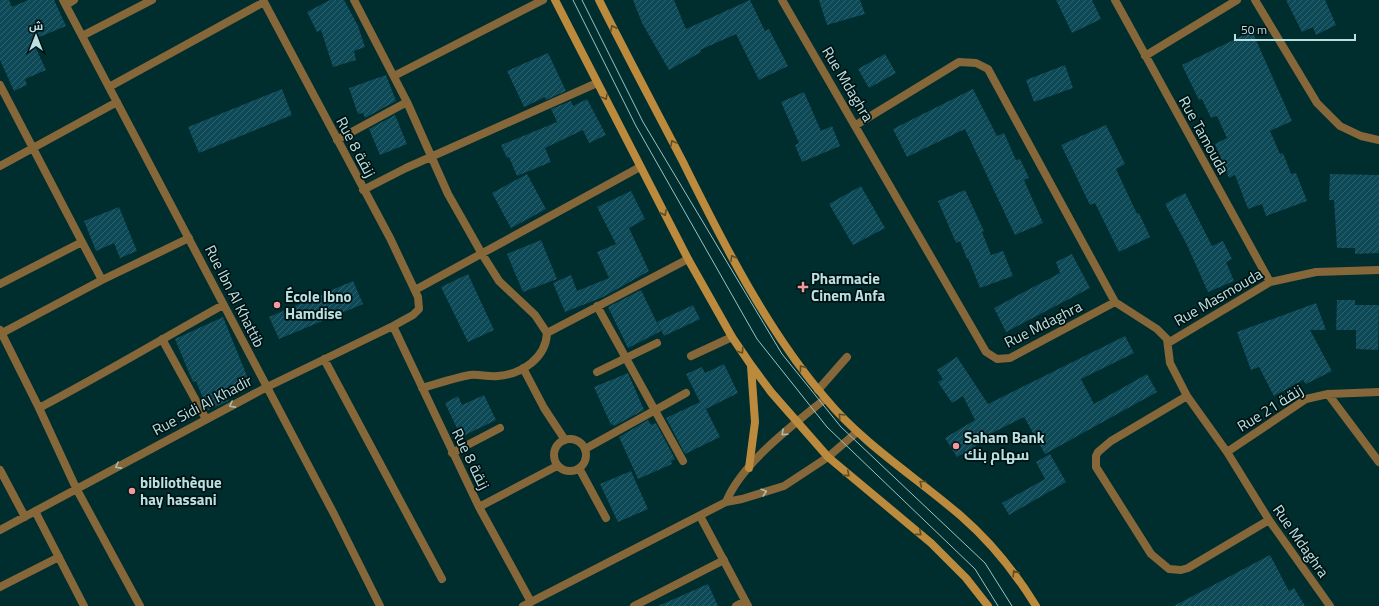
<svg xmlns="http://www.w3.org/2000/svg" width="1379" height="606" font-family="'Titillium Web',Cairo,sans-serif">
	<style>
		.building { fill: url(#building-hatch) }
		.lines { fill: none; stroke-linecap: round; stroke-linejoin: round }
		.service { stroke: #856739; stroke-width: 8 }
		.minor { stroke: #856739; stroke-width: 8 }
		.tertiary { stroke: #856739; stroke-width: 8 }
		.secondary { stroke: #bb8a3d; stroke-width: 8 }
		.tram { stroke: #9dc2c2; stroke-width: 1 }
		.oneway { stroke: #5e4e28 }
		.oneway2 { stroke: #acbcae }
		.poi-dot { fill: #f49a9f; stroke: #001314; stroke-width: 1.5 }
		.labels { text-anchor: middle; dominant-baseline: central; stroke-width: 3.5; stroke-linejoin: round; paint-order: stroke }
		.street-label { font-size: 15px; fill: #bce0e0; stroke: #001314 }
		.poi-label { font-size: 15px; font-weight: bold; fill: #bce0e0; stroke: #001314; text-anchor: start }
	</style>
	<defs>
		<pattern id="building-hatch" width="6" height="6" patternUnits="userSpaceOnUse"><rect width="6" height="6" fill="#0d4956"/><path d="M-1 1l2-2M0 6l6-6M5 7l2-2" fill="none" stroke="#2e636e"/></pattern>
	</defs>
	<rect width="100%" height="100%" fill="#002d2e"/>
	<!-- building -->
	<path class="building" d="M0,0H9L12,7L28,0H54L66,26L32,40L46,70L25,79L27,85L14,91L0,60Z
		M330,0H344L358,26L365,47L354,51L356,60L333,67L321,30L317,32L307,12Z
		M633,0H674L686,29L750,0L765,31L769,29L788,66L759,80L736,34L700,50L701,52L669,70L642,23Z
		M819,0H860L865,14L827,25Z
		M1056,0H1092L1101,19L1072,33Z
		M1286,0H1325L1336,25L1316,35L1313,27L1302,32Z
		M1252,31L1292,121L1270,131L1280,154L1283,153L1291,174L1296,173L1307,201L1266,216L1262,204L1248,209L1235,175L1229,178L1215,144L1227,138L1217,116L1211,118L1202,99L1199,100L1182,65Z
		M548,53L566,91L546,100L545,97L524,107L507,71Z
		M885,54L896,73L869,88L858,69Z
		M1065,65L1073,88L1034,102L1026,80Z
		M386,75L396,101L365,118L363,113L358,114L349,88Z
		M282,89L292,115L199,153L188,127Z
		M973,89L997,136L1004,133L1016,160L1020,159L1029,178L1024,180L1043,223L1015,235L965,129L907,157L893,129Z
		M804,92L821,131L832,126L840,146L802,162L795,145L799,143L781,102Z
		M587,99L606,135L589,143L583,130L545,148L551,162L517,176L509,157L507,158L501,145L557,122L551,109L571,101L573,106Z
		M395,115L407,144L380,155L369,129Z
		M1106,125L1125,164L1116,169L1137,214L1139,213L1150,237L1119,252L1095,203L1090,205L1061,145Z
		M527,174L546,209L511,228L492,193Z
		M1330,174L1379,175V253L1355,254V248H1337L1334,200H1329Z
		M861,186L885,228L853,245L829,204Z
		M965,190L984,231L982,232L991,255L1003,251L1013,276L980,288L968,258L967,259L960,241L956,243L938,201Z
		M631,191L645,219L629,228L649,271L603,297L565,312L553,283L571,275L577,291L609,278L597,252L616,244L597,207Z
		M1185,193L1212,246L1223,241L1232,259L1226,262L1234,281L1208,292L1187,245L1165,204Z
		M119,207L137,251L120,258L114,243L96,251L84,221Z
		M541,240L557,279L523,292L507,254Z
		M1072,254L1090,288L1006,332L994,308L1060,273L1056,262Z
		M468,274L494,330L468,342L441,287Z
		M353,281L363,304L279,339L269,317Z
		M641,290L661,331L628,348L608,307Z
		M1337,300H1355V305H1379L1378,350L1356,349V330H1336Z
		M1316,303L1326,330H1310L1332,371L1306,384L1303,380L1274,396L1259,367L1251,370L1237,332Z
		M693,305L700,319L664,336L657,322Z
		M223,317L251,386L227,396L229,401L208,410L196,381L193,382L175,339Z
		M1125,336L1134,353L1081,379L1094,404L1147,374L1157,392L1045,454L1024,417L974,442L976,446L957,457L945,438L975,420L963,396L952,403L938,382L943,379L937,370L957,357L988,404Z
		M724,364L738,393L706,409L720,437L685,454L666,418L700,402L686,374L702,367L705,373Z
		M628,373L644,410L614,426L613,424L611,425L594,387Z
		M484,395L496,420L461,437L445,403L458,396L462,405Z
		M648,420L651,425L656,423L675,459L671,461L672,464L638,479L619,437Z
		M1050,454L1066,482L1009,515L1002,503L1045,479L1036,462Z
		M631,471L648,509L618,522L600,484Z
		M1270,555L1289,591L1294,588L1305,606H1174Z
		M708,584L718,606H658Z"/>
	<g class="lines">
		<!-- service -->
		<path class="service" d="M818,390L847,357
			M634,606L724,560"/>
		<!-- minor -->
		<path class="minor" d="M63,0L335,516L380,606
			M354,0L407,102L448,194L482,254L499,281L535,315L547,333C546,358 522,374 498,376C488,377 479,374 470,375C453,378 437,384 422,388
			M782,0L986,352L997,359L1010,358L1115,302
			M1115,0L1270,282
			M1255,0L1317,103L1340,126L1361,136L1379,140
			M66,5L74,0
			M82,36L152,0
			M1145,56L1237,0
			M394,76L543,0
			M0,85L82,242L0,284
			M109,87L264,2
			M856,125L959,62L976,63L988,69L1115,302L1157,329L1167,339L1170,363L1187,396L1227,452L1269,520L1330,606
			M337,140L407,102
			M0,166L117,102
			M363,190L406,168L597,83
			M82,242L102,280
			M415,290L640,167
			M597,306L683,461
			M393,326L479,507L531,602
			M0,330L39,408L76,488L140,606
			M2,333L102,280L189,238
			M547,333L688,259
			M162,339L206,419
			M1168,343L1270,282L1316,272L1379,270
			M691,356L732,337
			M324,359L442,579
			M523,368L544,408L565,440
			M597,372L657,343
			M1328,394L1379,462
			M1187,396L1111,441L1098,452L1096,456V467L1151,554L1169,569L1181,570L1188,568L1269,520
			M39,408C102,375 162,339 223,305
			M554 455a16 16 0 1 1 32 0a16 16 0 1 1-32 0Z
			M585,449L686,393
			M1227,452L1306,399L1328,394L1379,392
			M452,453L500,428
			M579,468L606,518
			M0,470L25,517
			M479,507L557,466
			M35,511L84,606
			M700,516L748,606
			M0,530L267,387L393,326L413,315L419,309L418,297L390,238L263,0
			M0,587L59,557
			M736,606L745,601"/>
		<!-- tertiary -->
		<path class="tertiary" d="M726,502C742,463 793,425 825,399
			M523,606L726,502L742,499L784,486L828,457L857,432"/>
		<!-- secondary -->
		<path class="secondary" d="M555,0L688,259L732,337L751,365L771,392L828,457L931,543L966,578L988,606
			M599,0C626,54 655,108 683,162C722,241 768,332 826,399C864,445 916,477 961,516C991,542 1015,572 1036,606
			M749,468L755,422L751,366"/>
		<!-- tram -->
		<path class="tram" d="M573,0L636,126L757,339L827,427L975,569L998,606
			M582,0L643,122L782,354L841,427L985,563L1012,606"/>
	</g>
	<!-- one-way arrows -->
	<defs><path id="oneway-chevron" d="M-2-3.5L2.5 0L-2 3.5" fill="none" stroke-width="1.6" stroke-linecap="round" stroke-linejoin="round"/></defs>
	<g class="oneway">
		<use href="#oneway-chevron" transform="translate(613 28) rotate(-117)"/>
		<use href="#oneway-chevron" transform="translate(605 97) rotate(62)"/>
		<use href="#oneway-chevron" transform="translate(673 143) rotate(-118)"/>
		<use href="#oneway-chevron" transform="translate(664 213) rotate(63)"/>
		<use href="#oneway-chevron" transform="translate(733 258) rotate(-120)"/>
		<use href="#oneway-chevron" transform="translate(741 351) rotate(56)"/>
		<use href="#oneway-chevron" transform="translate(802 368) rotate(-127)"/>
		<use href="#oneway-chevron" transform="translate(841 416) rotate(-134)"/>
		<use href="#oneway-chevron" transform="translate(847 474) rotate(41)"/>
		<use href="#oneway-chevron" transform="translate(922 483) rotate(-141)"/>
		<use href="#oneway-chevron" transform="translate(919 533) rotate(40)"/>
		<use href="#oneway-chevron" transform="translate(1015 573) rotate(-123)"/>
	</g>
	<g class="oneway2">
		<use href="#oneway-chevron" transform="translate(232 405) rotate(152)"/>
		<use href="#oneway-chevron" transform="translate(784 433) rotate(138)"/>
		<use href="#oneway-chevron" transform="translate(118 466) rotate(152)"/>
		<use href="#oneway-chevron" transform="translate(764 492) rotate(-17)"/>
	</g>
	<!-- markers -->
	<g class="poi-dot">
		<path d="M801 281h4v4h4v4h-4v4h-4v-4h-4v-4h4z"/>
		<circle cx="277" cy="305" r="4"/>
		<circle cx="956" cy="446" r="4"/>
		<circle cx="132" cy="491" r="4"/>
	</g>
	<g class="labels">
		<!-- street labels -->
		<g class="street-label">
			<text transform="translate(848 84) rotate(59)">Rue Mdaghra</text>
			<text transform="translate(1204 135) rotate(61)">Rue Tamouda</text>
			<text transform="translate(356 147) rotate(62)">Rue 8 زنقة</text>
			<text transform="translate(235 296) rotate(63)">Rue Ibn Al Khattib</text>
			<text transform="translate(1218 297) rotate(-30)">Rue Masmouda</text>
			<text transform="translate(1043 324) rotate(-27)">Rue Mdaghra</text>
			<text transform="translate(202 405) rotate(-28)">Rue Sidi Al Khadir</text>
			<text transform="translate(1270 408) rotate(-32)">Rue 21 زنقة</text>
			<text transform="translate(471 459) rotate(64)">Rue 8 زنقة</text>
			<text transform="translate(1301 541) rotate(55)">Rue Mdaghra</text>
		</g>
		<!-- poi labels -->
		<g class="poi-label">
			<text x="811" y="278">Pharmacie<tspan x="811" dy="17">Cinem Anfa</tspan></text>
			<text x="285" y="296">École Ibno<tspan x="285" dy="17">Hamdise</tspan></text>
			<text x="964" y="437">Saham Bank<tspan x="964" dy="17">سهام بنك</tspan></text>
			<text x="140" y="482">bibliothèque<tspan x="140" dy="17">hay hassani</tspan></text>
		</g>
	</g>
	<!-- north arrow -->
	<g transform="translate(36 36)" stroke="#001314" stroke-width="3" paint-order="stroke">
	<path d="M0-3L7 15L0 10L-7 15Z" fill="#bce0e0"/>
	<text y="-6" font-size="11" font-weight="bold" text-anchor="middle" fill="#bce0e0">ش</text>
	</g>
	<!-- scale -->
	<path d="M1235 34v6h120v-6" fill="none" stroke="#bce0e0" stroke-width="2"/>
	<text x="1241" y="34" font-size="12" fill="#bce0e0" stroke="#001314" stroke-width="3" paint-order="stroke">50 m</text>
</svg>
